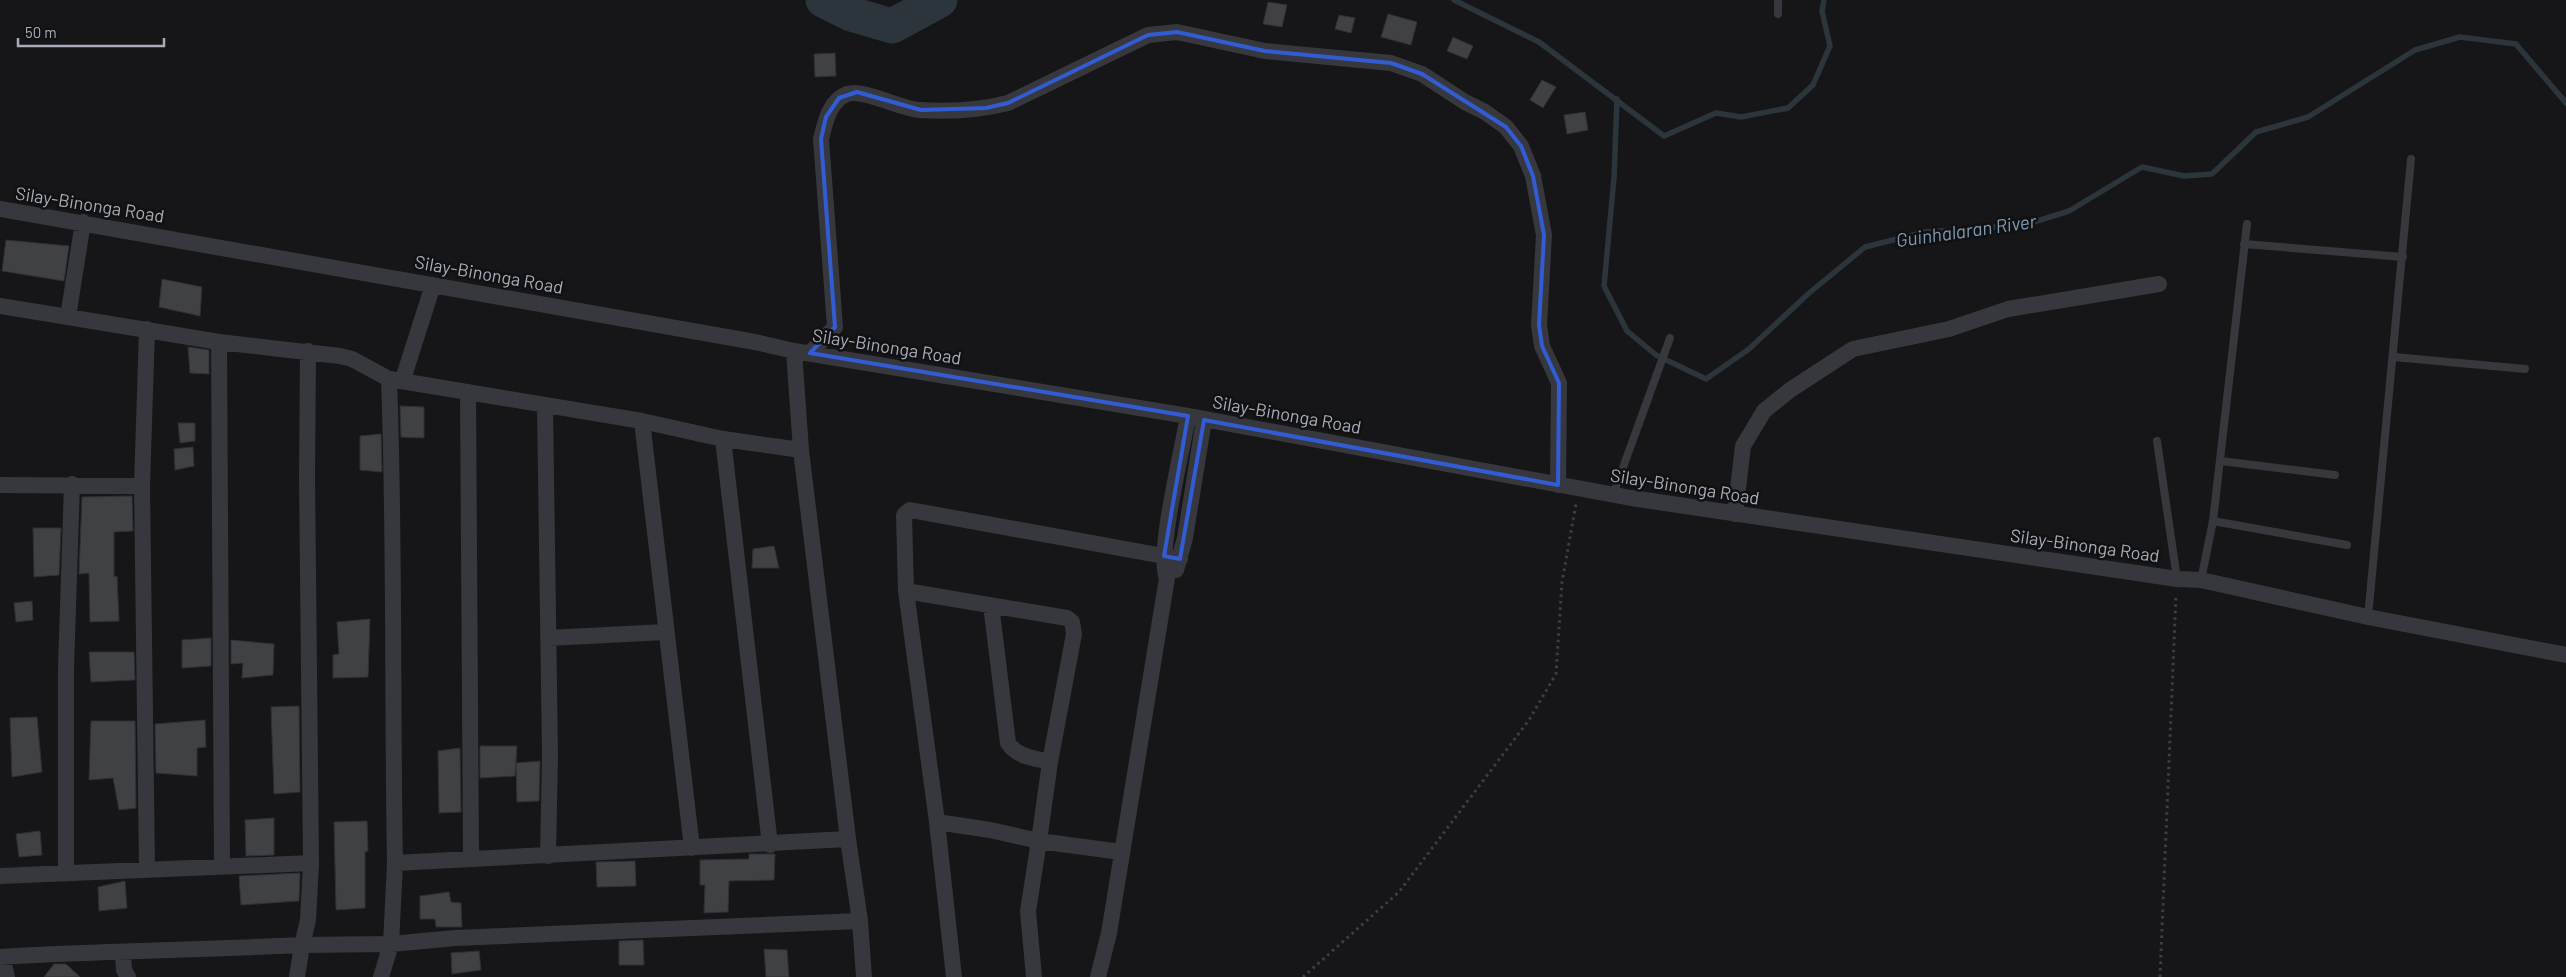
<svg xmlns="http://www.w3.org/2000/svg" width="2566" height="977" font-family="Barlow,sans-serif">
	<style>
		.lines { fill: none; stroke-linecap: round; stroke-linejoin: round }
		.stream { stroke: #2c353c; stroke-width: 5.5 }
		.river { stroke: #2c353c; stroke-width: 35 }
		.building { fill: #404145; stroke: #303034 }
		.path { stroke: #3d3f44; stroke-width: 3; stroke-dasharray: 2.5 4; stroke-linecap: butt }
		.lane { stroke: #37383d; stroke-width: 8 }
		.street { stroke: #37383d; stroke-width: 16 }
		.marked { fill: none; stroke: #325cd3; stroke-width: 4; stroke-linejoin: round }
		.labels { text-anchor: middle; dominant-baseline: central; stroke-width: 5; stroke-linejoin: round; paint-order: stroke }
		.street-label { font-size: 18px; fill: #a8adb8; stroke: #111113 }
		.water-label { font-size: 19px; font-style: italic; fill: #7f9bb3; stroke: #111113 }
	</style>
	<rect width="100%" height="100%" fill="#161618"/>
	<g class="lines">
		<!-- stream -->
		<path class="stream" d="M1454,0L1539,42L1664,136L1716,113L1741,117L1788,108L1813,85L1830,46L1822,11L1824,0
			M1617,99L1614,178L1604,286L1627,331L1656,355L1706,379L1749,349L1808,294L1865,247L1925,232L2024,225L2069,211L2142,167L2184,176L2212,174L2256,132L2308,117L2415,50L2460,37L2516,44L2566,103"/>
		<!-- river -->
		<path class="river" d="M823,0L851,14L892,26L940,0"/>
	</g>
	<!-- building -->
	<path class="building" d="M1268,2L1287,5L1282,27L1263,24Z
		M1388,14L1417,22L1411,45L1381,37Z
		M1339,15L1355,18L1351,33L1335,29Z
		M1453,37L1473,46L1467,59L1447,51Z
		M835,53L836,76L815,77L814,54Z
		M1542,80L1556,87L1543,108L1530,100Z
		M1585,112L1588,130L1567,134L1564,115Z
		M6,240L69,246L64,281L2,271Z
		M162,279L202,287L200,316L159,307Z
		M188,347L209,350V374L190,373Z
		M400,406L424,407V438L401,437Z
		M178,423H195V441L180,443Z
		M381,434L382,472L360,470V436Z
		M193,447L194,466L175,470L174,449Z
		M132,496L133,531L114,532V577L117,576L119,621L90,622L89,573L79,574L82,497Z
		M33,528H61L59,575L34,577Z
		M774,546L779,568H752L753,549Z
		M32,601L33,620L16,622L14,603Z
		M370,619L368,677L333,678V655L339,654L337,622Z
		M211,638V666L182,668V640Z
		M231,640L274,644L273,675L242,678L243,663L231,664Z
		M89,652H134L135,680L91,682Z
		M299,706L300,792L274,794L271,707Z
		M37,717L42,772L12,777L10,718Z
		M205,720L206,747L197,748V776L156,773L155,724Z
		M91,721H135L136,808L119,810L113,778L89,780Z
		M480,746H517L515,776L480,778Z
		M460,748L461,812L439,813L438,751Z
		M540,761L539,801L517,802L516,763Z
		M274,818V855L246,856L245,820Z
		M367,821L368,851L365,852V908L336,910L334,822Z
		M40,831L42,855L19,857L16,834Z
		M749,854H775L774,880L729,881L728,912L704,913L705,885H700V860L749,859Z
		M635,861L636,886L597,887L596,862Z
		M300,873L299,901L241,905L239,876Z
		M125,881L127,908L99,911L98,887Z
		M449,892L451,902L461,903L462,927H436L435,919H420V896Z
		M643,940L644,965H619V941Z
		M764,949L787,950L789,977H766Z
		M479,951L481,970L452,974L451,953Z
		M54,964H66L80,977H44Z"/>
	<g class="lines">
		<!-- path -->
		<path class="path" d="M1303,977L1399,892L1529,720L1556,674L1562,582L1576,504
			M2160,977L2176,595"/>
		<!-- lane -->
		<path class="lane" d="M1778,0V14
			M2244,244L2403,257
			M2394,357L2525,369
			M2157,441L2177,579
			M2221,461L2335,475
			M1613,495L1670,338
			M2213,521L2347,545
			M2201,580L2213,521L2247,224
			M2368,617L2411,159"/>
		<!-- street -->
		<path class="street" d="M0,209L755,342L794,351L1188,416L1631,498L2177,579L2201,580L2368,617L2566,655
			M83,222L68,317L219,342L340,356L352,359L389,379
			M0,306L68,317
			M147,329L142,486L147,868
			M219,342L222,866
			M308,351L307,477L311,863
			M810,353L835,327L821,139C825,123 829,101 847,94C863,88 900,109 920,110C950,112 980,110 1008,103L1148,35L1177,32L1265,51L1391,63L1422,74L1465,102L1485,112L1506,127L1521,146L1533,176L1544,235L1539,325L1542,346L1559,383L1558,485
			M403,379L433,285
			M468,392L471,858
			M545,405L550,755L548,856
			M801,450L848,839
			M0,485L142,486
			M1735,514L1743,446L1764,411L1790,390L1853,349L1949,329L2008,309L2159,284
			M1176,570L1185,538L1204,420
			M906,591L1067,618L1072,622L1074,634L1050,762L1039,841L1121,852
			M991,605L1008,743C1017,757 1034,758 1050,762
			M548,638L665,632
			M937,822L990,830L1039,841L1028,911L1034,977
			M770,845L723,439L801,450L794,351
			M692,848L642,421L723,439
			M395,863C392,702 395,540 389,379L642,421
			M66,873V668L72,484
			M0,876L311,863L308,920L302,945L391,944L395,863L848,839L860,921
			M123,953L124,970L128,977
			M0,957C101,951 202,950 302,945L297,977
			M2,957L7,977
			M381,977L391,944L455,938L860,921L864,977
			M954,977L937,822L906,591L904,515L910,510L1180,559
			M1098,977L1109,933L1167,578C1156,556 1183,447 1188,416"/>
	</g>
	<!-- marked area -->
	<path class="marked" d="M1177,32L1265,51L1391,63L1422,74L1506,127L1521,146L1533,176L1544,235L1539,325L1542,346L1559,383L1558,485L1204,420L1180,559L1164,556L1188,416L810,353L835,327L821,139L826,117L839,98L857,92L921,110L986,108L1008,103L1148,35Z"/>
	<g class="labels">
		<!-- street labels -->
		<g class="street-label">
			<text transform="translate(90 204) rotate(9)">Silay-Binonga Road</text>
			<text transform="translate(489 274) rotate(10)">Silay-Binonga Road</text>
			<text transform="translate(887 346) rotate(9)">Silay-Binonga Road</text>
			<text transform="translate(1287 414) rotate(10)">Silay-Binonga Road</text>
			<text transform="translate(1685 486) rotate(9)">Silay-Binonga Road</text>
			<text transform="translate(2085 545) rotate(8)">Silay-Binonga Road</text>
		</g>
		<!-- water labels -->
		<g class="water-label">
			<text transform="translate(1966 230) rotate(-8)">Guinhalaran River</text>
		</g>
	</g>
	<!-- scale -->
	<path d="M18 38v8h146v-8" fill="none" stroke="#a8adb8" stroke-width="2.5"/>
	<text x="25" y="38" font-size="15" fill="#a8adb8" stroke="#111113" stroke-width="4" paint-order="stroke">50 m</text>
</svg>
